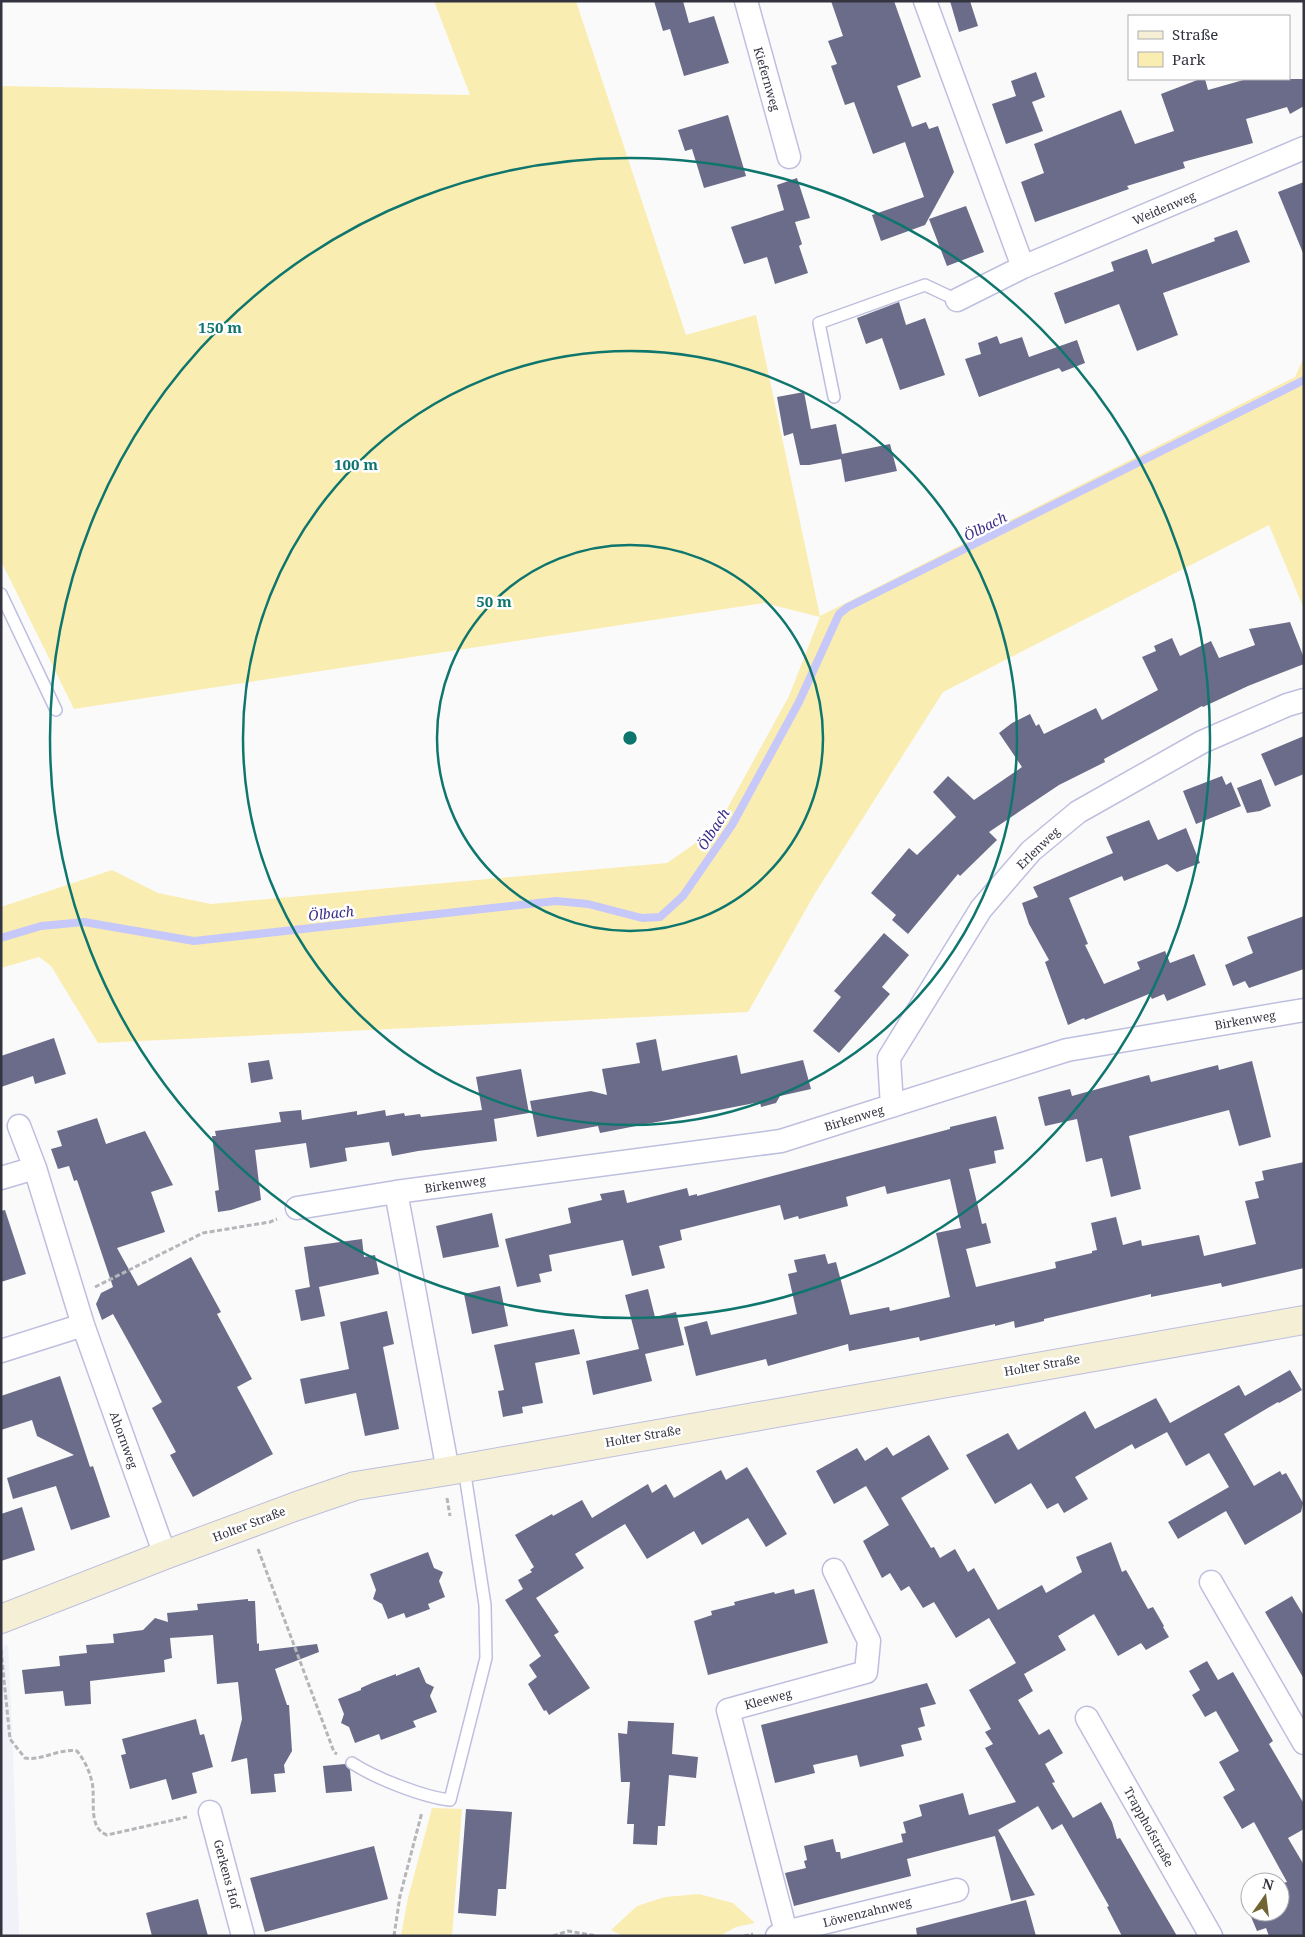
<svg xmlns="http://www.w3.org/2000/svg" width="1305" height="1937" font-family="'Noto Serif',serif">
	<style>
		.built { fill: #f0f1f9 }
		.green { fill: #faedb1 }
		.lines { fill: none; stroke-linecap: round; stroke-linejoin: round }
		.stream { stroke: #c7c8fa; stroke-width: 8 }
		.building { fill: #6b6c89 }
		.lane-casing { stroke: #bebfdf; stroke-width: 14 }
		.street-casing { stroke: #bebfdf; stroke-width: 25 }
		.secondary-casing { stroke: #bebfdf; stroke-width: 30 }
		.path { stroke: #b5b6ba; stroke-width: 3; stroke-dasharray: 5 2.5; stroke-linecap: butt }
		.lane { stroke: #fff; stroke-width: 11 }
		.street { stroke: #fff; stroke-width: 22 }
		.secondary { stroke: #f4efd5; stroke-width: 28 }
		.ring { fill: none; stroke: #0f766e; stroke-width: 2.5 }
		.labels { text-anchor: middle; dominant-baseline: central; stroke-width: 5; stroke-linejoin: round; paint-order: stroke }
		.street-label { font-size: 12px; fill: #333440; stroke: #fff }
		.water-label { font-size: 14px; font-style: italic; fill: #3a2d87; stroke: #fff }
		.centre { fill: #0f766e; stroke: #fff; stroke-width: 2.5 }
		.ring-label { font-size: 15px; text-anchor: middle; font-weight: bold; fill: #0f766e; stroke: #fff; stroke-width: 5; stroke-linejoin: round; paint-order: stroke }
	</style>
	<rect width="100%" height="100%" fill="#fafafa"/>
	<!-- built -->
	<path class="built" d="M8,1645L13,1754L19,1936H1V1647Z"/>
	<!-- green -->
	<path class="green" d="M434,1H576L686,335L756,315L820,616L1295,377L1304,357V609L1269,525L943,692L814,895L748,1012L98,1043L51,966L39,957L1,968V907L112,870L158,893L211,904L667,863L716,829L789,696L820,617L764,603L74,709L1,561V86L470,95Z
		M432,1808L462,1809L452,1936H401L408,1898Z
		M699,1894L733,1903L755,1923L736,1927L720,1936H623L611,1930L637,1906L665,1897Z"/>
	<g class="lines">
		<!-- stream -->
		<path class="stream" d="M1,938L41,926L84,922L194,941L556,901L588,904L642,918L660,917L683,896L732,825L799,702L839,614L848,607L1304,380"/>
	</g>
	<!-- building -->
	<path class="building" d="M654,1H683L689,23L714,16L729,63L684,76L670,29L663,31Z
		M831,1H894L921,77L897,86L912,127L926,122L929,129L938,126L954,172L925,225L881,241L872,215L924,197L905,142L873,154L854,102L845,105L831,66L837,64L828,41L843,36Z
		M950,1H970L978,26L959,32Z
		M1036,72L1045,97L1032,102L1043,131L1006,144L992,104L1016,96L1011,81Z
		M1200,79H1205L1208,90L1247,79H1304V106L1290,114L1287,107L1246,119L1253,143L1183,162L1185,168L1127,186L1129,189L1035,222L1021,182L1044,173L1034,144L1121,110L1135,144L1174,131L1161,94Z
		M728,115L746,176L704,188L692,149L685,151L678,130Z
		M797,178L810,218L795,222L802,244L799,246L808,273L775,284L767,257L744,264L731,227L784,210L777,185Z
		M1304,182V253H1303L1278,192Z
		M966,206L984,252L947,266L929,219Z
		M1237,230L1250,262L1163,293L1178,335L1137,351L1119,304L1065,324L1054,293L1114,271L1111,262L1147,249L1152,264L1215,241L1214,238Z
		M899,302L906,325L925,318L945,375L900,390L882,338L866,344L857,318Z
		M997,336L1000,344L1022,337L1029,357L1077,340L1085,363L1062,372L1059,368L979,397L965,359L981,354L978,343Z
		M804,392L811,429L836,424L842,454L890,444L897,471L845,482L841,459L809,465H800L793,433L784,436L777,397Z
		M1290,622L1304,658V664L1248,686L1203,707L1202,706L1104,759L1105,762L1059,785L989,832L997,840L960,876L958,874L908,934L892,920L896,915L871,893L909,848L917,855L956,817L933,792L948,776L974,800L1022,767L999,733L1012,723L1030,714L1036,726L1039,724L1044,734L1096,708L1102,720L1158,690L1142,657L1156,651L1154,646L1172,638L1180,656L1211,641L1219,658L1255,645L1249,629Z
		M1304,736V774L1275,786L1261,754Z
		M1222,776L1226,785L1231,782L1241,806L1196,824L1183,791Z
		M1261,779L1271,806L1260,811L1247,813L1237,788Z
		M1149,820L1158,840L1186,828L1200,863L1177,872L1167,864L1124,881L1122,876L1069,898L1088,944L1085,945L1104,984L1140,969L1137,962L1165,951L1170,963L1194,954L1206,985L1167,1001L1164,994L1152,999L1149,994L1085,1020L1084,1018L1068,1025L1045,962L1049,960L1029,924L1022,903L1038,897L1033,887L1113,853L1106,837Z
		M1304,916V969L1249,988L1245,981L1233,986L1225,965L1253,953L1247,937Z
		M884,933L909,955L882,987L890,994L839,1053L813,1031L841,997L834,991Z
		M54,1038L66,1074L35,1084L33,1076L1,1087V1056Z
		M656,1039L662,1071L737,1055L741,1074L803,1060L811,1089L780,1096L776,1103L761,1107L760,1102L600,1133L598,1126L537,1137L530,1101L591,1091L607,1095L602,1069L640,1063L636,1043Z
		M269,1060L273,1079L251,1083L248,1063Z
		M1252,1061L1271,1137L1239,1146L1229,1110L1129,1136L1141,1189L1111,1197L1102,1158L1086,1162L1077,1119L1045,1126L1038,1097L1070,1089L1072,1096L1149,1075L1151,1082L1218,1065L1219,1070Z
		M521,1069L529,1113L494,1119L497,1141L418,1151L392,1156L389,1142L345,1148L347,1161L310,1168L306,1143L255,1150L261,1200L231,1210L218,1212L215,1191L219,1190L212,1136H216L215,1131L281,1122L279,1112L301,1110L302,1120L357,1111V1115L385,1110L386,1116L404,1113L405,1116L420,1114L421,1117L482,1110L476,1077Z
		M996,1116L1004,1149L994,1151L996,1163L969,1169L982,1224L986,1223L991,1243L966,1249L976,1287L1056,1268L1055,1262L1092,1253V1251L1097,1250L1091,1223L1116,1217L1123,1245L1141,1240L1142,1246L1199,1235L1204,1256L1256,1244L1245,1201L1259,1198L1255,1182L1264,1180L1262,1171L1304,1162V1268L1222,1287L1221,1283L1151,1297V1294L1044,1319V1321L1015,1328L1014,1321L995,1326V1324L920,1341L919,1337L849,1351L848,1344L768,1366L766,1359L696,1376L684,1327L707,1321L711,1335L797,1314L788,1274L797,1272L794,1260L825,1254L828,1264L836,1262L850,1315L889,1307L890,1311L950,1297L936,1233L961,1228L950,1179L887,1194L885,1186L846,1197L848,1206L799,1219L798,1216L784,1220L780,1205L680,1230L682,1240L659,1246L665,1268L632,1276L623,1240L549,1255L552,1271L539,1274L541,1282L517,1287L505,1239L571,1223L568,1208L602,1200L600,1194L624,1190L627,1203L687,1188L689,1196L697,1194V1196L950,1129V1127Z
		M97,1118L106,1144L145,1131L173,1185L151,1192L165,1232L117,1248L138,1286L191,1257L221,1312L217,1314L252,1379L237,1387L273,1454L193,1497L170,1455L176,1452L152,1408L162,1402L113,1314L102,1320L96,1304L101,1293L113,1287L77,1180L74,1181L69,1166L58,1169L51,1149L62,1146L57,1131Z
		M5,1210L26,1274L1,1282V1211Z
		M492,1213L499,1247L443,1258L436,1226Z
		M362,1239L364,1257L375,1255L379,1274L319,1287L325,1316L301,1321L295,1290L310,1287L304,1247Z
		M500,1286L508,1326L472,1334L464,1294Z
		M648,1289L655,1317L676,1312L684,1345L645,1354L652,1381L593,1395L586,1361L639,1349L625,1295Z
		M387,1311L394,1344L383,1347L399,1429L365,1436L356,1393L305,1404L300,1379L349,1369L340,1322Z
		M574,1329L580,1354L535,1363L543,1403L522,1407L523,1413L503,1417L498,1391L504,1390L494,1345Z
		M1290,1370L1302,1390L1279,1403L1278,1402L1224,1434L1254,1486L1280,1471L1282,1475L1286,1473L1303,1503L1301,1512L1245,1545L1226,1511L1178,1539L1168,1522L1229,1487L1209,1453L1186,1466L1167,1432L1135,1449L1132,1444L1075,1477L1088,1499L1064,1513L1058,1503L1047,1509L1031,1483L995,1504L966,1455L1008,1433L1018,1450L1085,1411L1095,1429L1156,1398L1170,1423L1239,1385L1245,1396Z
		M60,1376L90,1467L93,1466L110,1517L71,1530L56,1486L13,1499L7,1478L74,1455L37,1436L32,1420L1,1430V1396Z
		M929,1435L949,1469L901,1498L931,1548L934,1547L940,1558L955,1549L968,1572L974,1568L998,1610L1042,1585L1046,1593L1082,1572L1076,1557L1111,1542L1122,1572L1126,1570L1148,1609L1153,1607L1164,1626L1163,1627L1169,1637L1146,1650L1141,1643L1118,1656L1094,1614L1058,1636L1066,1650L1024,1674L1033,1691L1018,1700L1039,1735L1049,1729L1063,1753L1045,1764L1055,1782L1052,1783L1073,1818L1101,1802L1112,1822L1117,1839L1120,1838L1177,1936H1122L1107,1907L1109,1906L1062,1824L1052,1830L1038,1806L998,1830L1035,1895L1011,1901L995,1836L907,1859L901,1834L906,1833L903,1822L922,1816L919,1805L963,1793L969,1815L1016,1802L985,1748L993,1744L985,1732L991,1729L969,1690L1016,1663L989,1618L956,1638L934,1602L923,1608L909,1586L901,1591L890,1573L882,1578L863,1541L889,1525L866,1486L834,1504L816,1471L857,1448L865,1461L887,1447L893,1456Z
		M747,1467L787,1534L766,1547L748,1518L702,1545L694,1531L647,1559L625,1524L575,1554L584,1568L536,1598L559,1632L554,1635L590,1688L549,1715L546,1710L544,1711L528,1684L537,1677L529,1665L541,1656L505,1600L523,1589L518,1580L532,1572L530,1570L534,1567L515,1535L552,1514L553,1516L582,1500L592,1518L648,1484L652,1493L666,1484L674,1498L721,1470L726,1480Z
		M22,1507L35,1550L1,1561V1514Z
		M428,1552L434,1568L443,1572L439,1581L445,1597L428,1604L430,1609L406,1618L404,1613L388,1619L382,1604L373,1599L376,1590L370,1574Z
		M794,1589L795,1594L814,1589L828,1643L708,1675L694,1621L712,1615L711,1611L735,1605L734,1602L774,1592L775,1594Z
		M1292,1596L1304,1616V1679L1265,1612Z
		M248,1599V1601H255L257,1644L259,1643V1651L317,1644L319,1652L275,1669L287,1705H289L292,1751L284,1765L285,1773L274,1774L276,1792L251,1794L247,1758L231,1762L242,1719L238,1682L217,1684L213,1635L170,1638L172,1658L164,1660L165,1672L90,1681L91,1704L65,1706L63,1691L25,1694L22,1670L60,1666L59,1656L87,1653L86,1645L114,1643L113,1634L143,1630L155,1618L168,1622L167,1613L198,1610L197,1604Z
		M1207,1661L1218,1680L1233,1672L1273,1741L1269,1744L1304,1804V1829L1288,1838L1304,1865V1936H1269L1266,1928L1257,1931L1244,1900L1250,1897V1912H1280V1884L1287,1882L1254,1822L1242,1829L1223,1797L1235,1790L1219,1762L1239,1751L1216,1711L1205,1717L1192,1695L1200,1690L1189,1671Z
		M419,1667L426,1683L434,1687L430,1696L437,1712L413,1721L416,1727L381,1740L379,1734L355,1743L349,1727L341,1723L344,1714L338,1699L361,1690V1688L372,1683L396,1674V1676Z
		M927,1683L936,1704L920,1708L925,1726L918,1728L922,1740L901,1745L904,1756L860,1767L857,1755L813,1765L815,1773L775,1783L761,1725Z
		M196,1719L200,1735L204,1734L213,1767L192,1773L197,1793L172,1800L166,1779L130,1789L121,1755L126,1754L122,1739Z
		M628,1721L674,1723L672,1754L698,1757L696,1778L669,1775L665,1826H658L657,1845L633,1844L634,1824H627L630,1782H621L618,1733L627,1734Z
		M345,1764L350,1770L352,1791L326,1793L323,1766Z
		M466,1809L512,1812L506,1889H498L496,1916L458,1913Z
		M833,1839L836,1852H840L841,1859L903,1842L911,1876L794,1906L785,1873L806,1868L804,1861L807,1860L804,1846Z
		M374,1846L388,1899L265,1932L250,1878Z
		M198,1899L208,1936H152L146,1913Z
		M1026,1900L1036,1936H917L916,1928Z"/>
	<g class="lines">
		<defs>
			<path id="lane" d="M834,397L819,323L925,285L957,300
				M1,594L56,710
				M352,1763C375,1778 423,1797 450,1800L486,1658L485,1605L464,1468"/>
			<path id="street" d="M746,1L789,157
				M925,1L1023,267
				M957,300L1023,267L1304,148
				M892,1106L889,1058L981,909L1031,851L1078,812L1202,742L1287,705L1304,700
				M19,1126L35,1168L83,1325L165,1555
				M1,1178L35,1168
				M396,1192L448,1471
				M297,1208L396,1192L781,1141L1067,1050L1304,1010
				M1,1351L83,1325
				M1211,1582L1304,1743
				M1087,1718L1211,1936
				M210,1812L243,1936
				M786,1932L728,1710L866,1672L869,1641L834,1570
				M777,1936L786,1932L957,1890"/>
			<path id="secondary" d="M1,1619L165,1555L294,1507L355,1486L448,1471L1304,1320"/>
		</defs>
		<!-- lane casing -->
		<use href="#lane" class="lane-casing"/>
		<!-- street casing -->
		<use href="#street" class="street-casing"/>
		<!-- secondary casing -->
		<use href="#secondary" class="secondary-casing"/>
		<!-- path -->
		<path class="path" d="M95,1287L203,1233L270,1222L277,1219
			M447,1498L450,1516
			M258,1549L334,1752L337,1754
			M1,1650L10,1739L25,1758C43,1761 59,1748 77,1751C85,1761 89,1770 92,1782C96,1800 87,1827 107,1835L187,1817
			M394,1936L400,1896L422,1812
			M553,1936L568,1931L597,1936
			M744,1936L753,1934"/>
		<!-- lane -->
		<use href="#lane" class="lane"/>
		<!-- street -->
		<use href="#street" class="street"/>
		<!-- secondary -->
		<use href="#secondary" class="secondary"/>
	</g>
	<!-- distance rings -->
	<g class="ring">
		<circle cx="630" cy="738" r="193"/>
		<circle cx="630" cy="738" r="387"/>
		<circle cx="630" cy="738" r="580"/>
	</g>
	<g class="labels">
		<!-- street labels -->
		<g class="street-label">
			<text transform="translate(767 79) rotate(74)">Kiefernweg</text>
			<text transform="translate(1164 208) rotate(-23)">Weidenweg</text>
			<text transform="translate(1038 848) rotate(-44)">Erlenweg</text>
			<text transform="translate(1245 1020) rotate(-10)">Birkenweg</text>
			<text transform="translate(854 1118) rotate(-17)">Birkenweg</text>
			<text transform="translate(455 1184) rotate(-8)">Birkenweg</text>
			<text transform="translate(1042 1365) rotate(-10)">Holter Straße</text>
			<text transform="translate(643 1436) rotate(-10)">Holter Straße</text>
			<text transform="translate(124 1440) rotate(70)">Ahornweg</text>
			<text transform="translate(249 1524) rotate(-21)">Holter Straße</text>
			<text transform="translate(768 1699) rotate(-15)">Kleeweg</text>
			<text transform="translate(1149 1827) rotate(61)">Trapphofstraße</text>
			<text transform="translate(227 1874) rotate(75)">Gerkens Hof</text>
			<text transform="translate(867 1912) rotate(-14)">Löwenzahnweg</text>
		</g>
		<!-- water labels -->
		<g class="water-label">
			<text transform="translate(985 526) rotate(-27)">Ölbach</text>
			<text transform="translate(713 829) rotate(-57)">Ölbach</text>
			<text transform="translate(331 913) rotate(-6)">Ölbach</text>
		</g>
	</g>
	<circle cx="630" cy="738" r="8" class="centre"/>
	<g class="ring-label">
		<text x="220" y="333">150 m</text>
		<text x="356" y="470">100 m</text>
		<text x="494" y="607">50 m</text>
	</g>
	<!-- border -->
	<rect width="1305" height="1937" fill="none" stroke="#333440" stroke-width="5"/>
	<!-- legend -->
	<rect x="1128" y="15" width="162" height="65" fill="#ffffff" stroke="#adaeb3"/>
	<rect x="1138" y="31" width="25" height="8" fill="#f4efd5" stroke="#adaeb3"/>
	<text x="1172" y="40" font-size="15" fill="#333440">Straße</text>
	<rect x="1138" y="52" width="25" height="15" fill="#faedb1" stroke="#adaeb3"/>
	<text x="1172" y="65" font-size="15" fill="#333440">Park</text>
	<!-- north arrow -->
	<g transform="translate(1265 1897) rotate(14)"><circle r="24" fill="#ffffff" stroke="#adaeb3"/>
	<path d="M0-4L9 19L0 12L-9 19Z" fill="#716633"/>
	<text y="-8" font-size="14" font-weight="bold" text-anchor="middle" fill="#333440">N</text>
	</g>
</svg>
